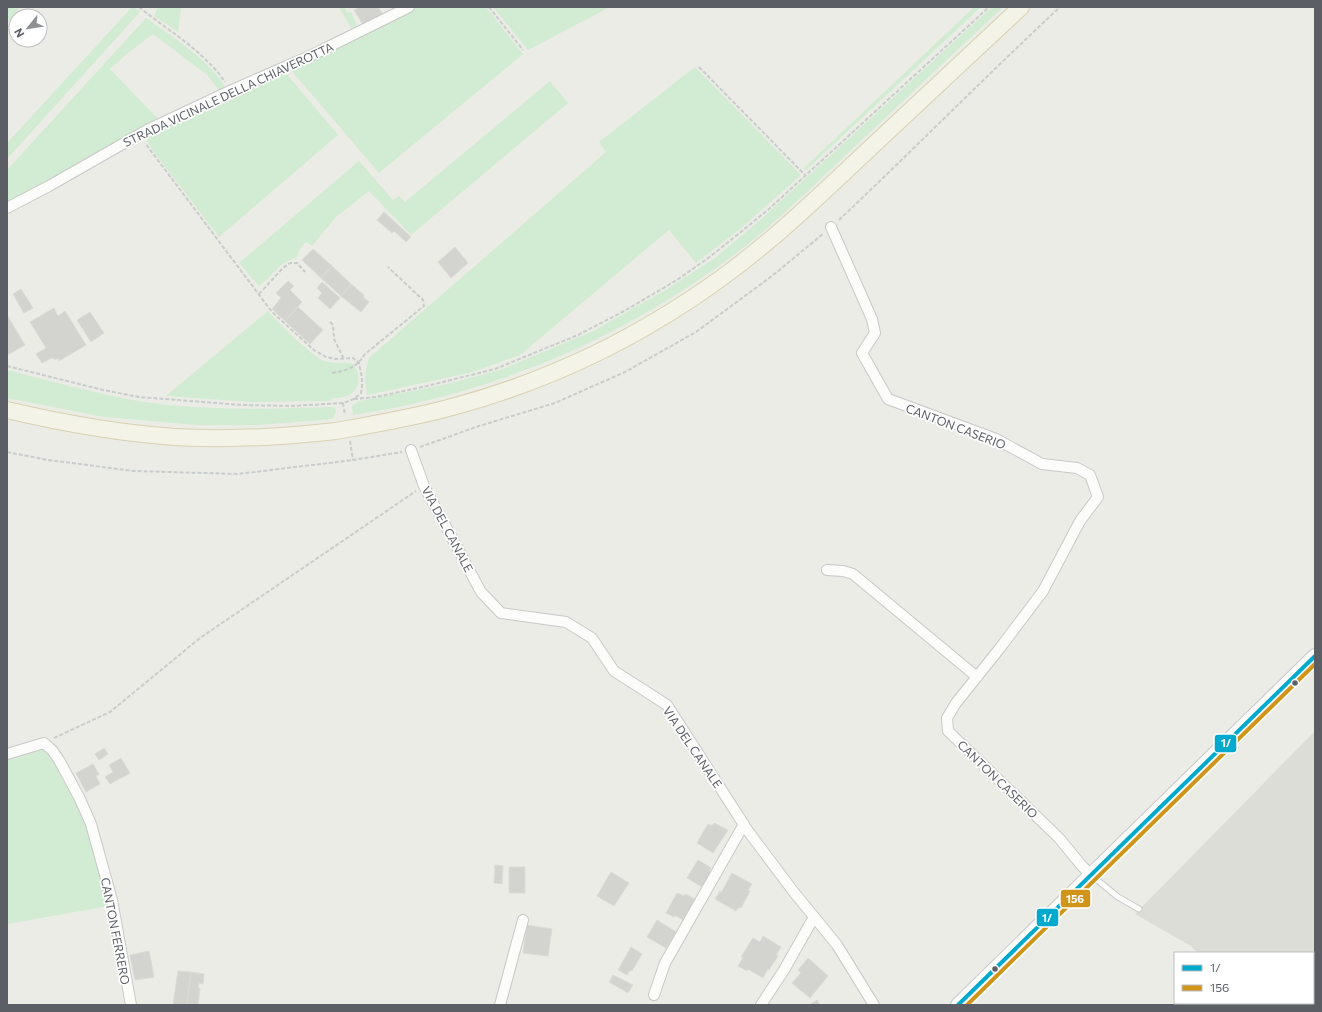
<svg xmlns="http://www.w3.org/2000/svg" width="1322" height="1012" font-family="Commissioner,sans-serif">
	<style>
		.industrial { fill: #ddddd7 }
		.green { fill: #d2ebd3 }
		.building { fill: #d3d3cf; stroke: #dcdbd5 }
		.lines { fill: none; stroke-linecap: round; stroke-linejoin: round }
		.lane-casing { stroke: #c8c8c8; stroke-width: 7 }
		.street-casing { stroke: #c8c8c8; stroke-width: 12 }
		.secondary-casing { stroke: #c8c9c8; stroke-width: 16 }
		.primary-casing { stroke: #d7d2b1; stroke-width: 18 }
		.path { stroke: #c8cdcb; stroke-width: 2; stroke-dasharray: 4 2; stroke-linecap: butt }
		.lane { stroke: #fcfcfb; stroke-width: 5 }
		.street { stroke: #fcfcfb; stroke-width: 10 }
		.secondary { stroke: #fcfcfb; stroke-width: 14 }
		.primary { stroke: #f3f3e7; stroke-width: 16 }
		.primary-bridge-casing { stroke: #d7d2b1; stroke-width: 18; stroke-linecap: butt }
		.primary-bridge { stroke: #f3f3e7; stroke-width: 16 }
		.bus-1-casing { stroke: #fff; stroke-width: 7 }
		.bus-2-casing { stroke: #fff; stroke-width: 7 }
		.bus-1 { stroke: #00a9ce; stroke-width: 4 }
		.bus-2 { stroke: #d09419; stroke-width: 4 }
		.bus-dot { fill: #5b5e65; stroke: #fff; stroke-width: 1.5 }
		.labels { text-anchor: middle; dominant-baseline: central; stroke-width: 3.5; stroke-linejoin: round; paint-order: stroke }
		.street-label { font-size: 12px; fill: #5b5e65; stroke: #fff }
		.line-badge { stroke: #fff; stroke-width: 1.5 }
		.badge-label { font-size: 11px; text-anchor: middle; font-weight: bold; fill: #fff }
	</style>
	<rect width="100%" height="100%" fill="#ecece6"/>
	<!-- industrial -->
	<path class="industrial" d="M1315,731V962L1313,965V953H1198L1191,946L1135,914Z"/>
	<!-- green -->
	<path class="green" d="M7,7H20L7,23Z
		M132,7H134L140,12L7,159V143Z
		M158,7H181L178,32L154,16Z
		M339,7H344L348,13L351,12L357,25L352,30Z
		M415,7H486L523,54L379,173L290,69Z
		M493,7H610L528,50Z
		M974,7H981L806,170L803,169Z
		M992,7H1003C952,55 902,102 851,150C816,183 781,218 743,248C627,337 497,393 353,415L352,406L359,401L443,385L500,370L593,331L664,291L715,258L759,221Z
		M146,18C165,31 218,67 225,88L221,93L207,75L153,34L128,53L110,69L159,120L7,204V170Z
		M695,67L801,175L740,229L696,263L669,230L520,355L473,372L368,395L367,394C364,381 365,370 369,358L606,152L599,142Z
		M285,72L338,135L219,237L153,151L145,137L163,126Z
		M550,81L568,103L411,235L369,191L336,217L312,246L306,242L299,250L297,257L282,264L263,283L259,286L239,263L359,161L393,200L399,196L405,202Z
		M268,311L273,317C285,328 313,359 328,362C335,363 343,363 350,363L353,364C366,383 355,399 333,398L329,401L251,402L166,396Z
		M7,370C50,381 94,393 138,401C200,411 269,409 333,407L335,408L336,412L332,419L260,425H197L104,417L7,398Z
		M42,750L48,752L53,756L87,826L109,906L7,924V760Z"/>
	<!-- building -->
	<path class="building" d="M360,7H378L383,15L364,26L354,10Z
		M384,212L411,237L406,242L394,231L392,233L377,220Z
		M455,247L468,263L451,278L438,262Z
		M313,249L332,266L321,278L302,260Z
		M332,266L351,284L341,296L321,278Z
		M288,281L294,286L290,290L302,302L285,321L272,309L281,298L276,293Z
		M322,282L340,298L330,309L318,298L322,293L317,288Z
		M351,284L364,295L363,297L369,302L361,312L341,296Z
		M21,289L33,308L24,313L13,294Z
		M298,307L323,330L310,344L285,321Z
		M54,308L58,316L65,311L86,345L59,361L58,358L55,360L54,358L52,359V358L42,363L36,354L46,348L30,322Z
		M90,312L104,333L91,342L77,320Z
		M7,315L25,345L7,355Z
		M104,748L108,754L99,760L95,754Z
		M121,758L130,773L110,784L105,777L113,772L109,765Z
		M93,764L99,774L96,776L100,784L86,792L76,773Z
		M714,823L728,830L713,853L697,843L708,824L712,826Z
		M698,860L711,868L709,871L711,872L702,887L687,878Z
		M495,865L503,866L502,884L494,883Z
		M509,867H525V893H509Z
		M611,872L629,883L614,906L597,896Z
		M732,873L752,884L748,890L750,891L741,908L739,907L736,911L715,899L720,891L721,893Z
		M677,893L684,896L685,894L695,899L683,920L675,915L674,917L666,913Z
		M657,920L676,932L666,948L647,937Z
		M527,925L552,929L548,956L523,953Z
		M763,936L781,947L776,955L778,956L769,970L768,969L763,978L748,969L747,971L738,966L743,958L741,957L753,938L760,942Z
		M631,947L642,954L632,971L630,970L627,975L618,970Z
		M149,951L154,977L135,980L130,955Z
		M808,958L828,976L810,998L792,983L801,973L798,970Z
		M178,971L191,972L187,1005H173Z
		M191,972L204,974L203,984L199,983L198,988H200L198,1005H187Z
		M613,975L633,985L628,993L609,982Z
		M817,1000L820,1005H809Z"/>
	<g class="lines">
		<defs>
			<path id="lane" d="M1091,875L1118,897L1139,909"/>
			<path id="street" d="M7,208L49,186L147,130L232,90L310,56L409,7
				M831,227L872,319L875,333L862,353L888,399L996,439L1042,464L1077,468L1090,475L1098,497L1080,521L1043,591L1000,648L956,703L947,718L948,731L1059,838L1082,866L1091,875
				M411,450L424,486L481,592L501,613L566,622L592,638L614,671L667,705L748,831L793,891L837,945L874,1005
				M827,570L843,571L853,574L977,677
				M7,754L44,743L52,750L59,760L79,797L91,824L112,900L131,1005
				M654,995L665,963L744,824
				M500,1005L523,920
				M761,1005L784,970L814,917"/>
			<path id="secondary" d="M958,1005L1315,656"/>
			<path id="primary" d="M7,410C62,423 118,433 175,437C229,440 283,437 336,431
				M353,428C386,422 420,416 452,407C538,384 621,346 694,297C758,255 812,203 867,151C918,103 970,55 1021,7"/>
		</defs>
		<!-- lane casing -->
		<use href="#lane" class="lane-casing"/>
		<!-- street casing -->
		<use href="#street" class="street-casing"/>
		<!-- secondary casing -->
		<use href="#secondary" class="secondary-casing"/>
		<!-- primary casing -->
		<use href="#primary" class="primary-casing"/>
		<!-- path -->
		<path class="path" d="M139,7C162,26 188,41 209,63C215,68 220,75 225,82
			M489,7L523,50
			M699,67L806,176
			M839,220C913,150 985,77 1060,7
			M259,294L283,268L290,263H297L305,272
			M330,322L333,325L334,339L344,359
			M7,366L103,390L139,397L242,405L292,406L343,403L354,399L361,393L362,386V378L359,363L353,358L335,359L326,357L314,350L272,312L145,143
			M332,373C348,370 356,368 365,354L424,306L423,300L388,267
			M354,399L376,397L427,386L495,369L578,335L626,310L677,280L711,256L769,209L989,7
			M343,403L345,415
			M350,441L353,460
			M420,447L479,426L555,403L625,372L696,332L772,276L824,233
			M7,452L48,460L134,471L238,474L353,460L402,452
			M54,738L110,712L200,638L416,491"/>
		<!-- lane -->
		<use href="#lane" class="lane"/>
		<!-- street -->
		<use href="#street" class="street"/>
		<!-- secondary -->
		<use href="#secondary" class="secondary"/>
		<!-- primary -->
		<use href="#primary" class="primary"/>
		<defs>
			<path id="primary-bridge" d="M336,431L353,428"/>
		</defs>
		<!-- primary-bridge casing -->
		<use href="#primary-bridge" class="primary-bridge-casing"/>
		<!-- primary-bridge -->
		<use href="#primary-bridge" class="primary-bridge"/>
		<defs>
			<path id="bus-1" d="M958,1005L1315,656"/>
			<path id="bus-2" d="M967,1005L1315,664"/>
		</defs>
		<!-- bus-1 casing -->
		<use href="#bus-1" class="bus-1-casing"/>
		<!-- bus-2 casing -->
		<use href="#bus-2" class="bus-2-casing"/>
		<!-- bus-1 -->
		<use href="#bus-1" class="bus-1"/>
		<!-- bus-2 -->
		<use href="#bus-2" class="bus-2"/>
	</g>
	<!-- markers -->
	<g class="bus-dot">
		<circle cx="1295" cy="683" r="3.5"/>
		<circle cx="995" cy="969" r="3.5"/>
	</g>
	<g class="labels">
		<!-- street labels -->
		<g class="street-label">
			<text transform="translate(228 94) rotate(-25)">STRADA VICINALE DELLA CHIAVEROTTA</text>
			<text transform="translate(956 426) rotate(21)">CANTON CASERIO</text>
			<text transform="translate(448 529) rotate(62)">VIA DEL CANALE</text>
			<text transform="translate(693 747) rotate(56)">VIA DEL CANALE</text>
			<text transform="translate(998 779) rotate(44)">CANTON CASERIO</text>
			<text transform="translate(116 931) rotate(79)">CANTON FERRERO</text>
		</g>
	</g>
	<g class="line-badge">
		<rect x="1214" y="734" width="23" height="19" rx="4" fill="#00a9ce"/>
		<rect x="1060" y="889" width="31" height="19" rx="4" fill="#d09419"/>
		<rect x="1036" y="908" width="23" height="19" rx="4" fill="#00a9ce"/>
	</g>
	<g class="badge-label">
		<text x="1226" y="747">1/</text>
		<text x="1075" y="903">156</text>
		<text x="1047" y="922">1/</text>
	</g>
	<!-- border -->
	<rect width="1322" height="1012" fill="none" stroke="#5b5e65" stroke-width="16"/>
	<!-- legend -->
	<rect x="1174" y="952" width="140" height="52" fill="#ffffff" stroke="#bdbfc1"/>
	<rect x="1182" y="965" width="20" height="6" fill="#00a9ce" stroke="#bdbfc1"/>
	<text x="1210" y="972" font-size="12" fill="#5b5e65">1/</text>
	<rect x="1182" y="985" width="20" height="6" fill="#d09419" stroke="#bdbfc1"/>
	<text x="1210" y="992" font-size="12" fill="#5b5e65">156</text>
	<!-- north arrow -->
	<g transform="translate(28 28) rotate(240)"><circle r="19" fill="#ffffff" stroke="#bdbfc1"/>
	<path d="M0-3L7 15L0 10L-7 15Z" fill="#8e9092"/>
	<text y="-6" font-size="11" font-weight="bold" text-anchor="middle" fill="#5b5e65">N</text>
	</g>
</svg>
